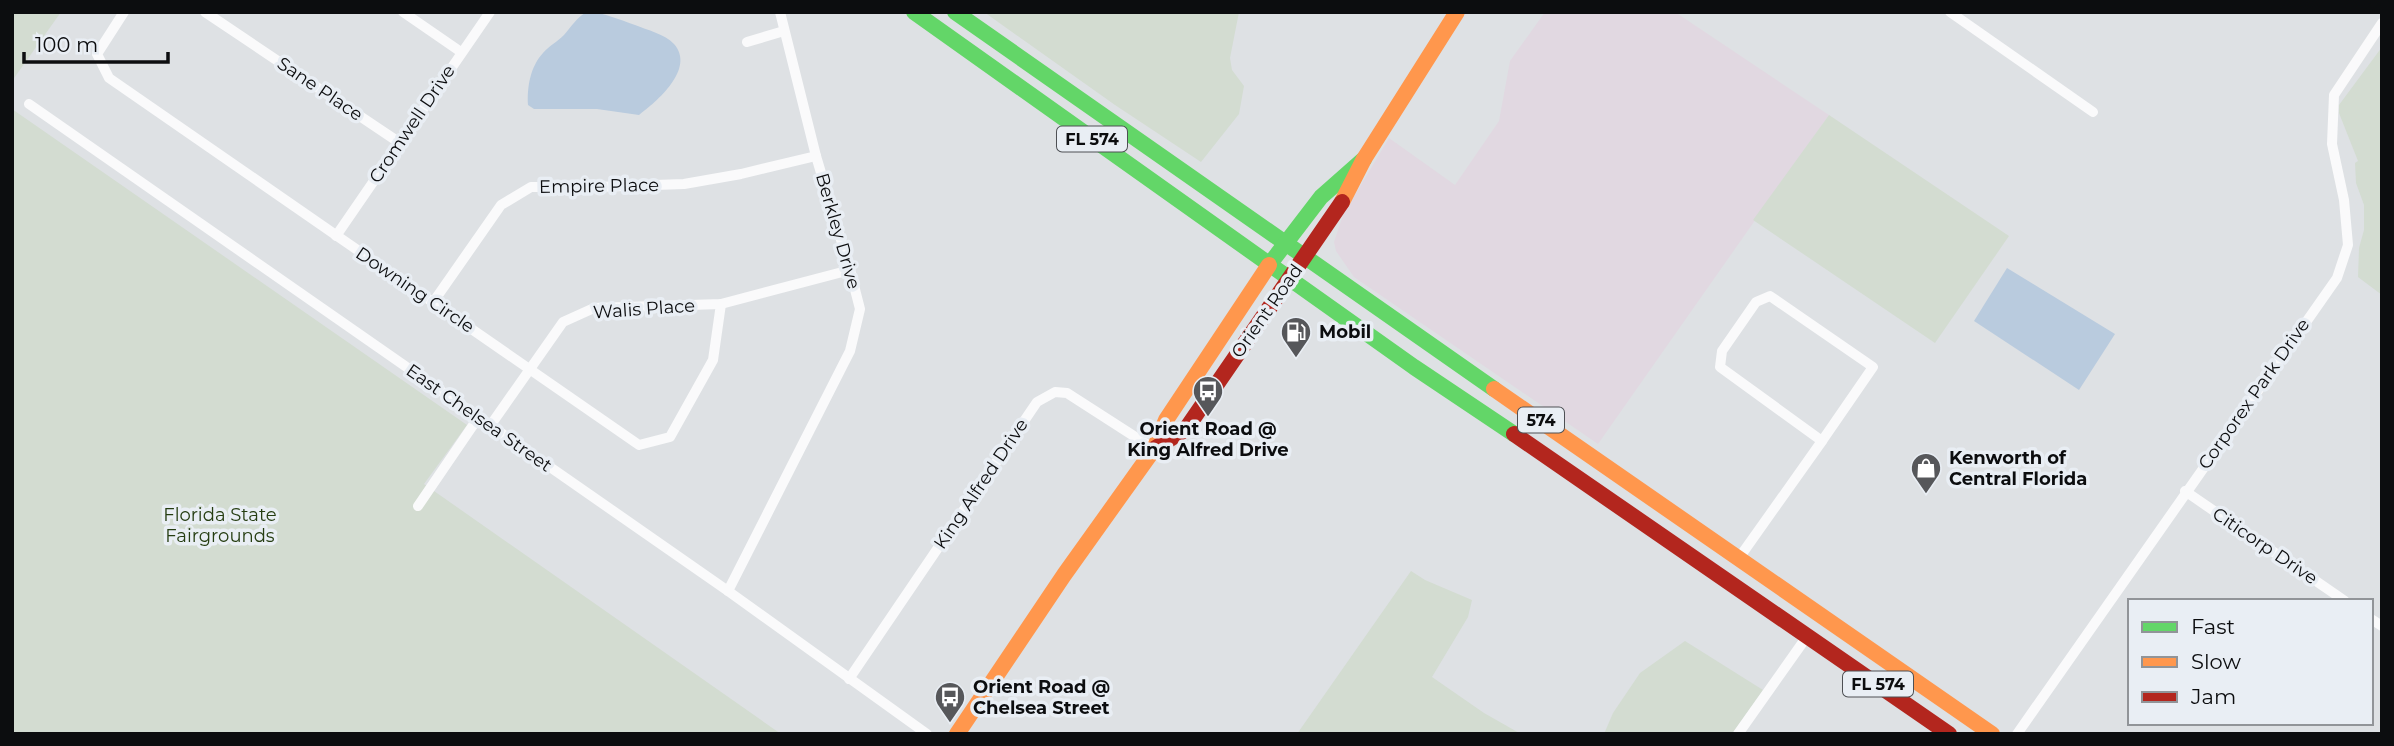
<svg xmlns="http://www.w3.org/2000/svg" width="2394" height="746" viewBox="0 0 2394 746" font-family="Montserrat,sans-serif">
  <rect width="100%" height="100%" fill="#dee1e4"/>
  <polygon fill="#e1d8e1" points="1545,12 1675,12 1829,115 1598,444 1354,277 1336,251 1334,242 1343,215 1389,138 1455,185 1499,121 1510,61"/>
  <g fill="#d3dcd1">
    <polygon points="12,12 61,12 12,81"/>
    <polygon points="984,12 1239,12 1230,58 1232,70 1244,86 1239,114 1201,162 1115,105"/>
    <polygon points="2382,47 2382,295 2358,277 2359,248 2364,230 2364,205 2356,183 2355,163 2358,161 2339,113 2339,105"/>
    <polygon points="12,109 467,425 424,484 781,734 12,734"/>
    <polygon points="1829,115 2009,236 1935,343 1753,220"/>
    <polygon points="1411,571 1425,580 1472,600 1468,617 1432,677 1484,713 1521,734 1297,734"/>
    <polygon points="1685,641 1763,690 1732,734 1604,734 1613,713 1640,673"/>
  </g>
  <g fill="#b9cbde">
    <path d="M587,12C603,12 620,20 635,25C647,30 665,34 674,44C696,69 656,102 639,115L597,109H534L528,105C527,88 530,67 543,53C549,46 557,42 564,35C571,27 577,17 587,12Z"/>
    <polygon points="2007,268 2115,334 2079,390 1974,321"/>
  </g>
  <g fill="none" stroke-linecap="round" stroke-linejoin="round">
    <g stroke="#fafafb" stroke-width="10">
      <polyline points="124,12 97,54 109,78 639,445 670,437 713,360 721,304"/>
      <polyline points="205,12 400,143"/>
      <polyline points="403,12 461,52"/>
      <polyline points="1950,12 2093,112"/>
      <polyline points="747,42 784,31"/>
      <polyline points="29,104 728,591 927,734"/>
      <polyline points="336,236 490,12"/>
      <polygon points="1770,296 1873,367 1822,441 1720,367 1722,351 1756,302"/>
      <polyline points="434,301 501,205 531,187 596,187 684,184 741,174 816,156"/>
      <polyline points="490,426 563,322 594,308 721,304 850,270"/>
      <polyline points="2185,491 2345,601"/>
      <polyline points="418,506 478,418"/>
      <polyline points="1739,558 1822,441"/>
      <polyline points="728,591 850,351 860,309 850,270 816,156 780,12"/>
      <polyline points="2371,619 2382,626"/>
      <polyline points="849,679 1037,402 1055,392 1067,393 1154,449"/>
      <polyline points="1738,734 1808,635"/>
      <polyline points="2017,734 2337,278 2348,245 2344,200 2332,144 2334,95 2382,23"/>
    </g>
    <g stroke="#63d668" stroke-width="16">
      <polyline points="914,12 1414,367 1514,434"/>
      <polyline points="955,12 1494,389"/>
      <polyline points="1269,265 1321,197 1364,159"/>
    </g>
    <g stroke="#ff974d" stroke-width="16">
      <polyline points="1342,202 1364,159 1457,12"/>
      <polyline points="1494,389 1992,734"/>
      <polyline points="957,734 1064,575 1154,449 1166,420 1269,265"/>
    </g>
    <g stroke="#b3261e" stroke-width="16">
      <polyline points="1514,434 1949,734"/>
      <polyline points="1154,449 1186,429 1342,202"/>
    </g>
  </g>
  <defs>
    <g id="fuel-pin" transform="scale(1.575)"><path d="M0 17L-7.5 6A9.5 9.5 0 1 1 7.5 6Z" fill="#56575a" stroke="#e9eef4"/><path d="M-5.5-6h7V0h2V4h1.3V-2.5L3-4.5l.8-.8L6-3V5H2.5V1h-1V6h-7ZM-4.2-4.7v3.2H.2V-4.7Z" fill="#fff"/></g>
    <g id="bus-pin" transform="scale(1.575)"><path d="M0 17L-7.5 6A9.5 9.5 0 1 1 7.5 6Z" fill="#56575a" stroke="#e9eef4"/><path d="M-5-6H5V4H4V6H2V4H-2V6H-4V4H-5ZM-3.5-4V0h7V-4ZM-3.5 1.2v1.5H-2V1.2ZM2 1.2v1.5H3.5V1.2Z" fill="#fff"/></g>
    <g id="shop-pin" transform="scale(1.575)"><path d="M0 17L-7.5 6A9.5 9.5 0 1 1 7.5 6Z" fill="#56575a" stroke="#e9eef4"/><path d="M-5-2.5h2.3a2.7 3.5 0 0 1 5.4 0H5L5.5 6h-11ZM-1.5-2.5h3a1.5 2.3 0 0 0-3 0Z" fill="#fff"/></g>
  </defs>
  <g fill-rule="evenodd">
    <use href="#fuel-pin" x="1296" y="332"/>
    <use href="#bus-pin" x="1208" y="391"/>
    <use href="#shop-pin" x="1926" y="468"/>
    <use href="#bus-pin" x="950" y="697"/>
  </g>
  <g text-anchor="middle" stroke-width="7" stroke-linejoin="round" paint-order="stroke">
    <g fill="#e9eef4" stroke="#4e5054" stroke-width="2">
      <rect x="1057" y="126.5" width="70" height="25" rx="5"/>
      <rect x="1518" y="407.5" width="46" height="25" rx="5"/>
      <rect x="1843" y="671.5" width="70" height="25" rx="5"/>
    </g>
    <g font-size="16" font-weight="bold" fill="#0c0d0f">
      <text x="1092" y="145">FL 574</text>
      <text x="1541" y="426">574</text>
      <text x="1878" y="690">FL 574</text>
    </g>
    <g font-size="18" fill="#0c0d0f" stroke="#e9eef4">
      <text transform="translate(320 89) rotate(34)" y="6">Sane Place</text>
      <text transform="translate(412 124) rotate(-56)" y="6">Cromwell Drive</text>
      <text transform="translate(599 186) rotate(-1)" y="6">Empire Place</text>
      <text transform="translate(838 231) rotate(74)" y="6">Berkley Drive</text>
      <text transform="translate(415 290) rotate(34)" y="6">Downing Circle</text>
      <text transform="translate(644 309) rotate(-4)" y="6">Walis Place</text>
      <text transform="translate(1267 311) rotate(-55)" y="6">Orient Road</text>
      <text transform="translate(2254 394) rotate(-55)" y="6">Corporex Park Drive</text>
      <text transform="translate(479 418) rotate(35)" y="6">East Chelsea Street</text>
      <text transform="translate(981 484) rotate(-56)" y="6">King Alfred Drive</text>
      <text transform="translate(2265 546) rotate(34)" y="6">Citicorp Drive</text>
    </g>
    <g font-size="18" font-weight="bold" fill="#0c0d0f" stroke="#e9eef4" text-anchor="start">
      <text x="1319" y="338">Mobil</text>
      <text x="1208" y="435" text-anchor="middle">Orient Road @<tspan x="1208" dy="21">King Alfred Drive</tspan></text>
      <text x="1949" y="464">Kenworth of<tspan x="1949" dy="21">Central Florida</tspan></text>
      <text x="973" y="693">Orient Road @<tspan x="973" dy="21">Chelsea Street</tspan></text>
    </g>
    <g font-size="18" fill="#253d11" stroke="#e9eef4">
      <text x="220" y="521">Florida State<tspan x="220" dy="21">Fairgrounds</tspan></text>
    </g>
  </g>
  <rect width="2394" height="746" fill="none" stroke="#0c0d0f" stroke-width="28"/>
  <rect x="2128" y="599" width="245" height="126" fill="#e9eef4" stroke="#919498" stroke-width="2"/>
  <rect x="2142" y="622" width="35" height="10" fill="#63d668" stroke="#919498" stroke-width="2"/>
  <text x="2191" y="634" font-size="21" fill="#0c0d0f">Fast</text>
  <rect x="2142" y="657" width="35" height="10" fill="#ff974d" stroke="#919498" stroke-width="2"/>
  <text x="2191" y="669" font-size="21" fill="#0c0d0f">Slow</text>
  <rect x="2142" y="692" width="35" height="10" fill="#b3261e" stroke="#919498" stroke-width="2"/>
  <text x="2191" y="704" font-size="21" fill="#0c0d0f">Jam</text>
  <path d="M24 52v10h144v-10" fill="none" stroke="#0c0d0f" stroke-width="3.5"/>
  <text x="35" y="52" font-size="21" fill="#0c0d0f" stroke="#e9eef4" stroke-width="5" paint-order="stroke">100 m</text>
</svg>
